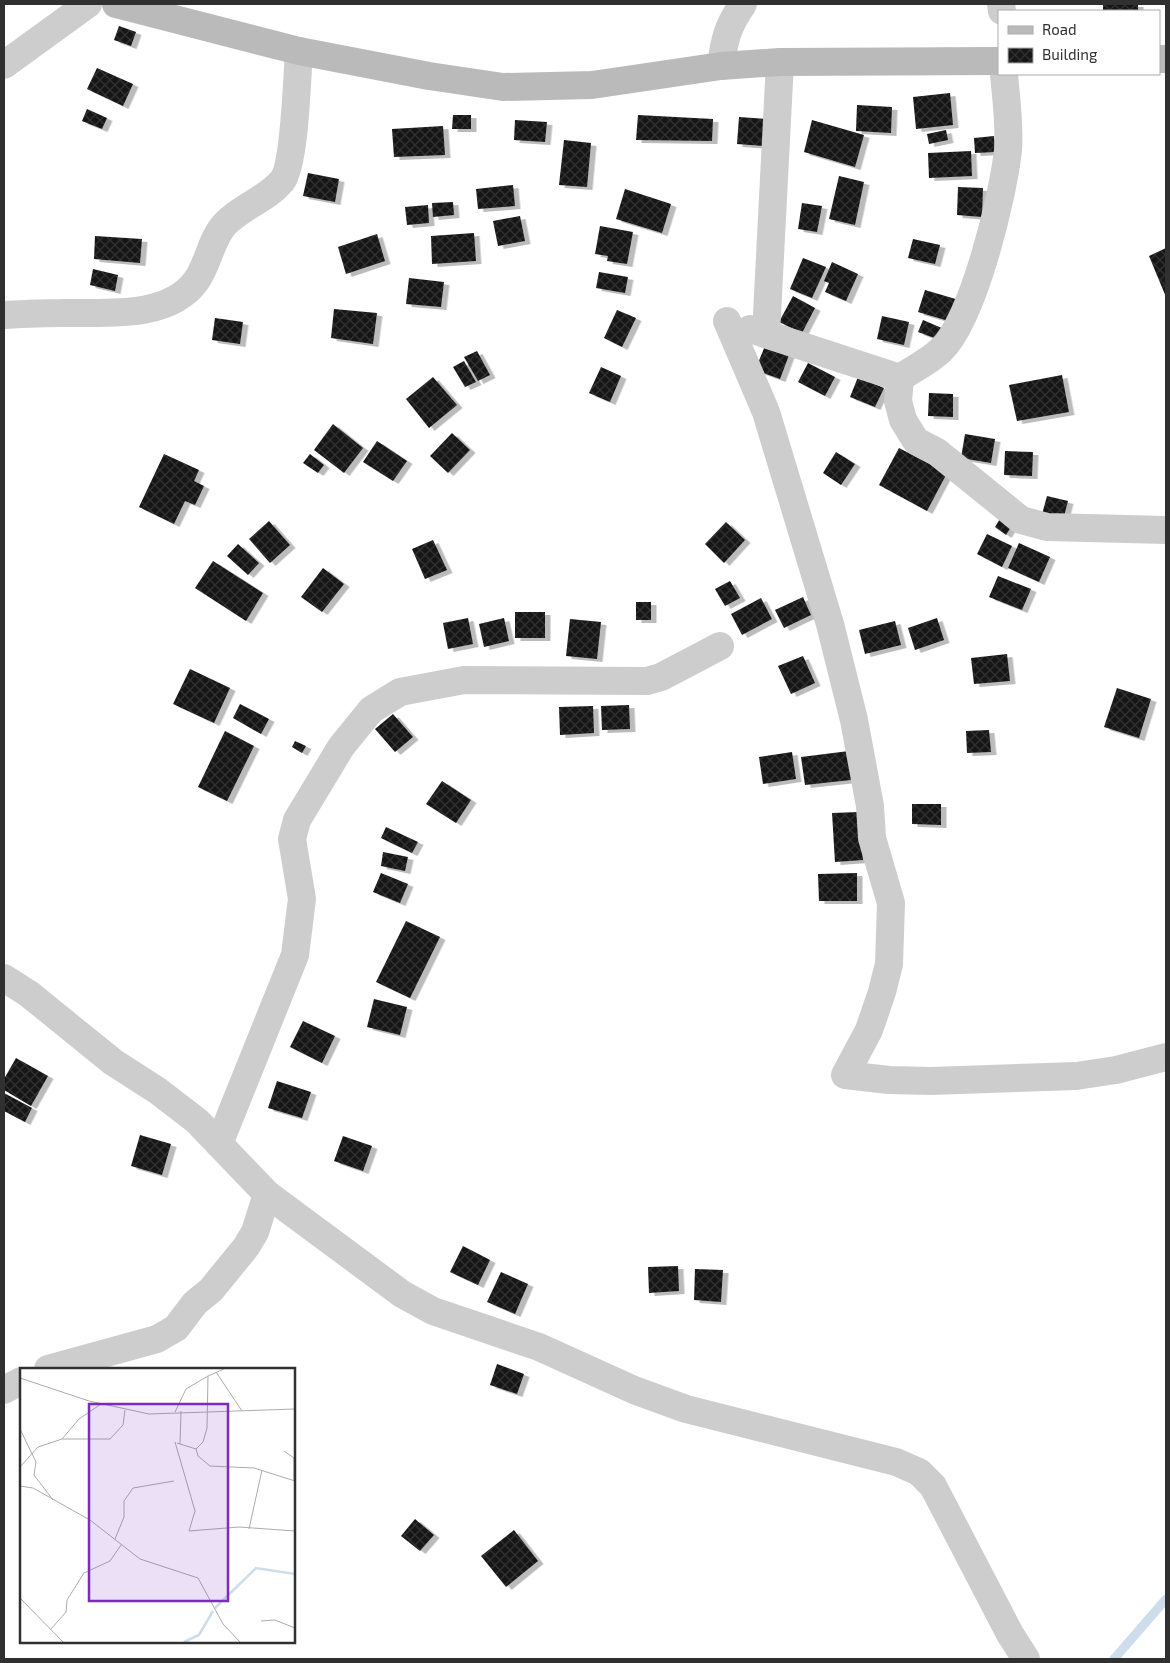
<svg xmlns="http://www.w3.org/2000/svg" width="1170" height="1663" viewBox="0 0 1170 1663" font-family="'Exo 2',sans-serif">
  <defs>
    <pattern id="building-cross-hatch" width="8" height="8" patternUnits="userSpaceOnUse" patternTransform="scale(1.25)"><rect width="8" height="8" fill="#171717"/><path d="M0 0l8 8M0 8l8-8" fill="none" stroke="#303030"/></pattern>
    <filter id="shadow"><feDropShadow dx="5.5" dy="3" stdDeviation="0" flood-color="#0004"/></filter>
  </defs>
  <rect width="100%" height="100%" fill="#fff"/>
  <g fill="none" stroke-linecap="round" stroke-linejoin="round">
    <polyline stroke="#cdddeb" stroke-width="9" points="1114,1659 1166,1599"/>
  </g>
  <g fill="url(#building-cross-hatch)" filter="url(#shadow)">
    <rect x="1103" y="4" width="35" height="7"/>
    <polygon points="119,26 136,32 131,46 114,40"/>
    <polygon points="97,68 133,84 123,106 87,89"/>
    <polygon points="950,93 953,125 916,129 913,97"/>
    <polygon points="857,105 892,107 891,133 856,131"/>
    <polygon points="87,109 107,118 102,129 82,121"/>
    <polygon points="453,115 471,115 471,129 452,129"/>
    <polygon points="638,115 713,119 712,141 636,140"/>
    <polygon points="739,117 767,119 765,146 737,144"/>
    <polygon points="515,120 547,122 545,142 514,140"/>
    <polygon points="812,120 864,135 855,167 804,152"/>
    <polygon points="443,126 445,155 394,157 392,129"/>
    <polygon points="946,130 948,140 929,144 927,134"/>
    <polygon points="994,136 995,152 975,153 974,138"/>
    <polygon points="564,140 591,143 587,187 559,185"/>
    <polygon points="971,151 972,176 929,178 928,153"/>
    <polygon points="308,173 339,179 335,202 303,196"/>
    <polygon points="839,176 864,182 855,225 829,219"/>
    <polygon points="513,185 515,206 478,209 476,189"/>
    <polygon points="958,187 983,188 982,217 957,215"/>
    <polygon points="625,189 671,204 662,233 616,219"/>
    <polygon points="453,202 454,215 433,217 432,203"/>
    <polygon points="802,203 822,206 817,232 798,229"/>
    <polygon points="428,205 429,223 407,225 405,207"/>
    <polygon points="520,216 525,241 498,246 493,221"/>
    <polygon points="600,226 633,232 627,264 607,261 608,256 595,254"/>
    <polygon points="474,233 476,261 432,264 431,236"/>
    <polygon points="377,234 385,261 346,274 338,247"/>
    <polygon points="95,236 142,239 140,263 94,259"/>
    <polygon points="913,239 940,245 935,264 908,258"/>
    <polygon points="1166,248 1166,297 1149,256"/>
    <polygon points="803,258 826,267 812,298 790,289"/>
    <polygon points="832,262 858,274 846,301 825,292 829,283 824,281"/>
    <polygon points="93,269 118,275 115,291 90,285"/>
    <polygon points="599,272 628,277 625,293 596,288"/>
    <polygon points="409,278 444,282 441,307 406,304"/>
    <polygon points="925,290 959,300 952,322 918,312"/>
    <polygon points="793,296 815,308 802,333 779,322"/>
    <polygon points="334,309 377,313 373,344 331,338"/>
    <polygon points="617,310 636,318 622,347 604,338"/>
    <polygon points="882,316 909,322 904,345 877,339"/>
    <polygon points="215,318 243,322 240,344 212,340"/>
    <polygon points="923,320 944,329 940,340 918,332"/>
    <polygon points="765,346 789,355 780,379 755,370"/>
    <polygon points="477,351 490,375 478,381 464,357"/>
    <polygon points="464,361 476,382 465,387 453,367"/>
    <polygon points="808,363 835,377 825,396 798,382"/>
    <polygon points="601,367 621,376 610,402 589,393"/>
    <polygon points="1062,375 1069,412 1017,421 1009,385"/>
    <polygon points="433,377 457,405 429,428 406,399"/>
    <polygon points="858,377 884,388 875,407 850,397"/>
    <polygon points="929,393 953,394 953,417 928,416"/>
    <polygon points="333,424 363,448 344,473 314,450"/>
    <polygon points="452,433 470,450 448,473 430,456"/>
    <polygon points="965,434 995,439 991,463 961,458"/>
    <polygon points="377,441 407,461 393,481 363,462"/>
    <polygon points="899,448 947,473 927,511 879,485"/>
    <polygon points="1005,451 1033,452 1032,476 1004,475"/>
    <polygon points="836,452 855,464 841,485 823,473"/>
    <polygon points="164,454 199,470 194,481 204,486 195,505 185,501 174,524 139,507"/>
    <polygon points="310,454 324,465 318,473 303,463"/>
    <polygon points="1047,496 1068,501 1062,524 1041,518"/>
    <polygon points="1001,517 1013,524 1006,535 995,527"/>
    <polygon points="269,521 290,545 270,563 249,539"/>
    <polygon points="726,522 745,540 724,563 705,544"/>
    <polygon points="987,534 1012,546 1002,567 977,554"/>
    <polygon points="433,540 447,570 425,579 412,549"/>
    <polygon points="1019,543 1050,557 1039,582 1008,568"/>
    <polygon points="238,544 259,563 248,575 227,556"/>
    <polygon points="213,561 263,593 246,621 195,588"/>
    <polygon points="323,568 344,584 322,612 301,597"/>
    <polygon points="998,576 1031,589 1022,610 989,597"/>
    <polygon points="730,581 740,598 725,606 715,589"/>
    <polygon points="803,597 811,615 784,628 775,610"/>
    <polygon points="761,598 772,619 742,635 731,614"/>
    <rect x="636" y="602" width="15" height="18"/>
    <rect x="515" y="612" width="30" height="26"/>
    <polygon points="468,618 473,644 448,649 443,623"/>
    <polygon points="504,618 509,641 484,647 479,624"/>
    <polygon points="937,618 944,640 915,650 908,628"/>
    <polygon points="570,619 601,622 597,659 566,656"/>
    <polygon points="895,621 901,645 865,654 859,630"/>
    <polygon points="1007,654 1010,681 974,684 971,658"/>
    <polygon points="803,656 815,683 791,694 778,666"/>
    <polygon points="190,669 230,688 214,723 173,704"/>
    <polygon points="1117,688 1151,699 1139,738 1104,727"/>
    <polygon points="240,704 269,719 261,734 233,718"/>
    <polygon points="629,705 630,729 602,730 601,706"/>
    <polygon points="593,706 594,733 560,735 559,707"/>
    <polygon points="393,714 413,737 395,752 375,729"/>
    <polygon points="989,730 991,752 967,753 966,731"/>
    <polygon points="225,731 254,746 227,801 198,787"/>
    <polygon points="295,741 306,746 302,753 292,747"/>
    <polygon points="857,750 860,779 805,785 801,757"/>
    <polygon points="792,752 796,779 763,784 759,757"/>
    <polygon points="442,781 471,800 456,823 426,804"/>
    <polygon points="912,804 941,804 941,825 912,824"/>
    <polygon points="859,812 863,860 835,862 832,813"/>
    <polygon points="386,827 418,842 412,853 381,838"/>
    <polygon points="383,852 408,857 405,871 381,866"/>
    <polygon points="381,873 408,884 400,903 373,892"/>
    <polygon points="857,873 857,901 819,901 818,874"/>
    <polygon points="406,921 440,937 410,998 376,982"/>
    <polygon points="374,999 407,1007 400,1035 367,1027"/>
    <polygon points="303,1021 335,1036 322,1063 290,1047"/>
    <polygon points="16,1058 48,1076 31,1106 4,1090 4,1079"/>
    <polygon points="277,1081 311,1092 302,1118 268,1108"/>
    <polygon points="4,1093 32,1108 25,1122 4,1111"/>
    <polygon points="140,1135 171,1144 162,1175 131,1166"/>
    <polygon points="343,1136 372,1146 363,1171 334,1161"/>
    <polygon points="463,1246 490,1260 478,1285 450,1272"/>
    <polygon points="678,1266 679,1291 649,1293 648,1267"/>
    <polygon points="695,1269 723,1270 721,1302 694,1300"/>
    <polygon points="501,1272 528,1284 515,1314 487,1302"/>
    <polygon points="497,1364 524,1374 517,1394 490,1385"/>
    <polygon points="415,1519 434,1535 420,1551 401,1536"/>
    <polygon points="514,1530 538,1561 506,1587 481,1556"/>
  </g>
  <g fill="none" stroke-linecap="round" stroke-linejoin="round">
    <g stroke="#cdcdcd" stroke-width="28">
      <polyline points="1001,4 1002,11"/>
      <polyline points="4,65 88,4"/>
      <path d="M721,66C724,40 728,25 743,4"/>
      <path d="M4,315C23,314 42,313 61,313C102,312 168,320 196,281C208,265 211,239 225,224C242,206 266,200 282,181C295,165 297,76 299,51"/>
      <polyline points="727,321 766,412 830,624 854,720 870,806 872,838 891,903 889,964 882,992 869,1030 845,1075 889,1080 931,1081 1076,1076 1116,1070 1166,1057"/>
      <polyline points="750,329 900,378"/>
      <polyline points="766,334 780,62"/>
      <polyline points="900,378 898,401 903,420 916,441 937,452 1021,520 1047,527 1166,530"/>
      <path d="M900,378C913,369 930,361 941,350C974,318 1003,196 1008,150C1010,125 1006,98 1004,74"/>
      <polyline points="4,978 29,994 113,1062 158,1091 197,1121 267,1194 402,1294 433,1311 539,1347 634,1390 686,1409 896,1462 919,1472 933,1486 1010,1634 1026,1659"/>
      <polyline points="219,1144 295,955 302,899 292,839 297,820 341,747 371,710 400,692 464,680 647,681 661,677 720,646"/>
      <polyline points="48,1369 157,1339 176,1328 195,1303 211,1290 246,1247 255,1232 267,1194"/>
      <polyline points="4,1390 21,1381"/>
    </g>
    <g stroke="#bababa" stroke-width="28">
      <polyline points="116,4 299,51 429,76 503,87 592,85 721,66 780,62 999,61"/>
      <polyline points="1159,59 1166,59"/>
    </g>
  </g>
  <g transform="translate(20 1368)">
    <rect width="275" height="275" fill="#fff"/>
    <path fill="none" stroke="#cdddeb" stroke-width="2.5" d="M195,240L236,200L275,206M164,274L179,267L193,243"/>
    <path fill="none" stroke="#acacac" stroke-width="1" d="M196,4L222,43M0,10L69,33L129,46L275,41M155,44L166,21L188,8M0,61L16,94L14,107L33,132M42,71H90L103,57L105,42M155,74L175,143L169,163L219,159L275,163M157,75L176,81M160,76L161,43M176,81L178,88L190,98L234,100L275,113M176,81L183,74L187,60L188,8L204,1M264,83L274,90V113M0,99L18,79L42,71L59,51L81,36M0,118L13,120L70,152L120,191L178,210L203,256L220,274M229,161L242,102M95,171L104,149V133L113,120L154,113M0,230L43,274M241,253L255,252L275,260M31,261L46,244L47,232L64,205L90,193L101,177"/>
    <path fill="#7b2cbf" fill-opacity="0.15" stroke="#7b2cbf" stroke-width="2.5" d="M69,36H208V233H69Z"/>
    <rect width="275" height="275" fill="none" stroke="#303030" stroke-width="2.5"/>
  </g>
  <rect width="1170" height="1663" fill="none" stroke="#303030" stroke-width="10"/>
  <rect x="998" y="10" width="162" height="65" fill="#ffffff" stroke="#acacac"/>
  <rect x="1008" y="26" width="25" height="8" fill="#bababa" stroke="#acacac"/>
  <text x="1042" y="35" font-size="15" fill="#303030">Road</text>
  <rect x="1008" y="48" width="25" height="15" fill="url(#building-cross-hatch)" stroke="#acacac"/>
  <text x="1042" y="60" font-size="15" fill="#303030">Building</text>
</svg>
